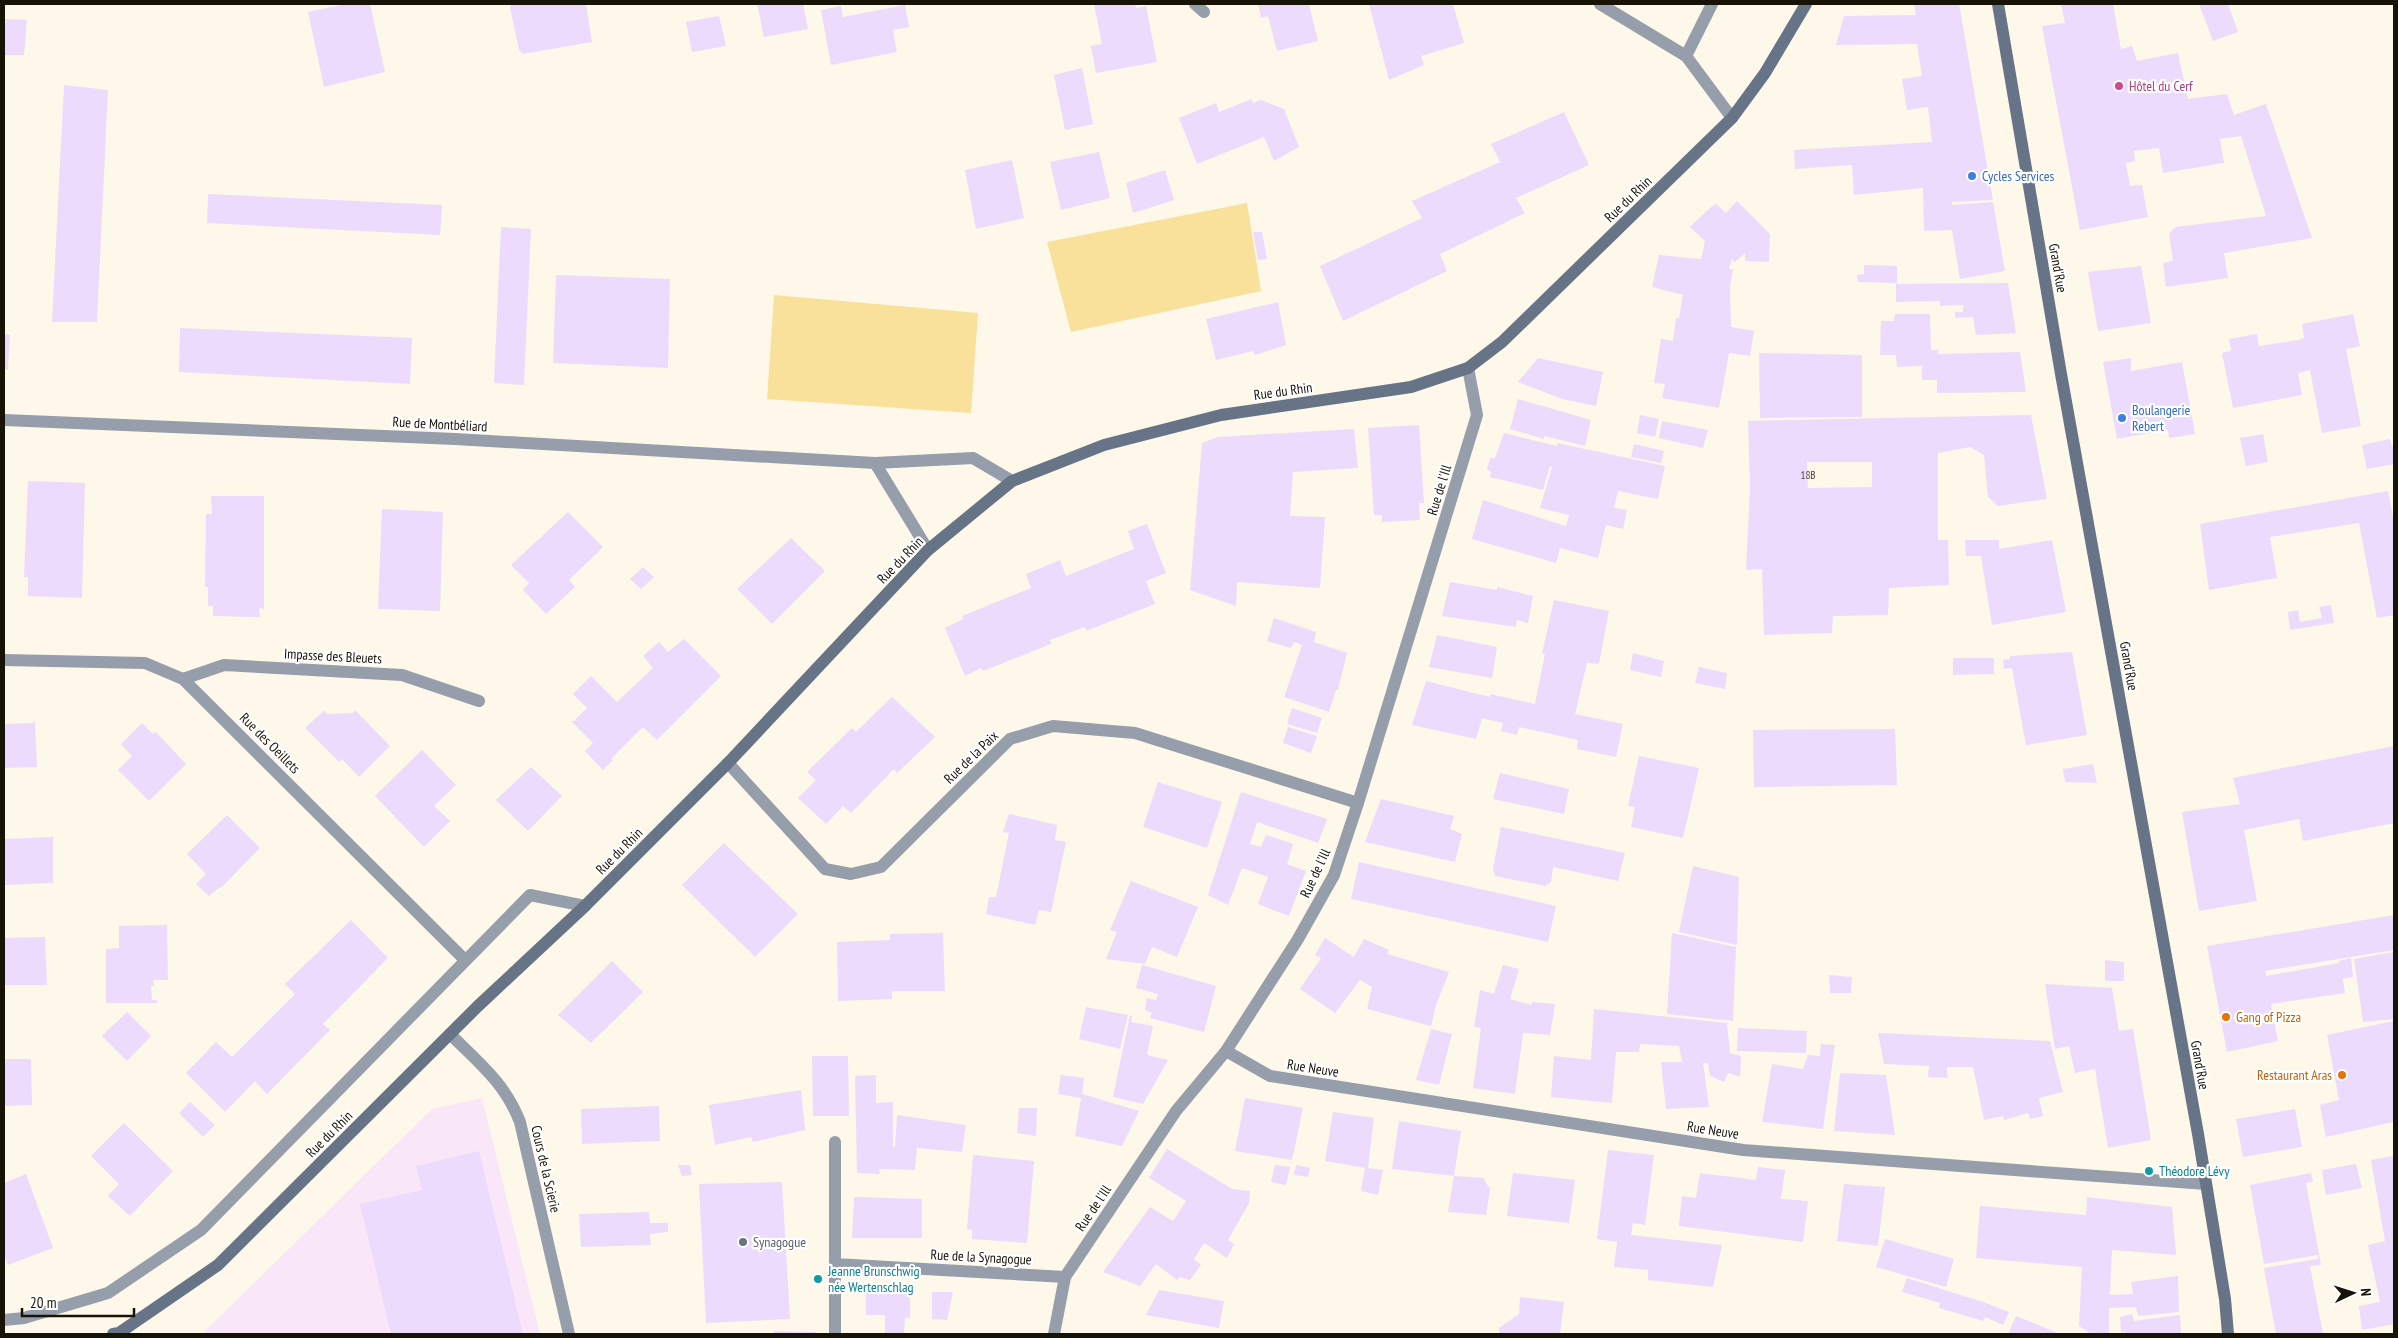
<svg xmlns="http://www.w3.org/2000/svg" width="2398" height="1338" viewBox="0 0 2398 1338" font-family="'PT Sans Narrow',sans-serif">
  <rect width="100%" height="100%" fill="#fdf8e9"/>
  <polygon fill="#f9e7f9" points="482,1098 540,1334 202,1334 432,1109"/>
  <g fill="#f9e19c">
    <polygon points="1247,203 1261,291 1071,332 1047,242"/>
    <polygon points="774,295 978,313 971,413 767,399"/>
  </g>
  <g fill="#ecdbfc" fill-rule="evenodd">
    <polygon points="346,4 370,4 385,72 324,87 308,12"/>
    <polygon points="512,4 586,4 592,42 523,54 519,50 510,7"/>
    <polygon points="757,4 803,4 808,29 764,37"/>
    <polygon points="1094,4 1135,4 1136,8 1146,6 1157,62 1096,73 1091,46 1102,44"/>
    <polygon points="1258,4 1309,4 1318,41 1277,51 1268,16 1261,18"/>
    <polygon points="1369,4 1453,4 1464,43 1421,56 1424,65 1389,80"/>
    <polygon points="1914,4 1959,4 1993,200 1952,202 1952,205 1993,202 2005,271 1960,279 1952,230 1924,231 1923,188 1854,195 1852,165 1795,169 1794,150 1932,142 1928,107 1907,110 1902,79 1922,76 1917,44 1836,45 1844,16 1916,15"/>
    <polygon points="2061,4 2113,4 2121,49 2132,46 2137,61 2178,53 2188,99 2227,94 2234,115 2266,104 2312,238 2224,253 2228,278 2166,287 2163,263 2173,261 2169,234 2175,227 2266,216 2241,136 2220,139 2224,163 2163,173 2159,148 2134,151 2135,161 2126,163 2130,186 2142,185 2148,217 2080,230 2042,26 2065,23"/>
    <polygon points="2199,4 2228,4 2238,32 2213,41"/>
    <polygon points="905,5 909,27 893,30 897,52 831,65 821,10 841,6 843,17"/>
    <polygon points="719,16 726,46 692,52 686,22"/>
    <polygon points="4,19 27,20 24,55 4,55"/>
    <polygon points="1082,68 1093,124 1065,130 1054,75"/>
    <polygon points="64,85 108,90 97,322 52,322"/>
    <polygon points="1252,99 1253,103 1261,100 1284,109 1299,147 1274,161 1264,137 1197,164 1179,118 1216,103 1219,112"/>
    <polygon points="1564,112 1589,165 1516,198 1525,213 1440,254 1447,271 1343,321 1320,266 1422,218 1412,201 1500,162 1491,144"/>
    <polygon points="1099,152 1110,198 1061,210 1050,162"/>
    <polygon points="1012,160 1024,218 976,229 965,170"/>
    <polygon points="1165,170 1174,200 1133,213 1126,183"/>
    <polygon points="208,194 442,205 440,235 207,223"/>
    <polygon points="1737,201 1770,234 1769,262 1745,261 1745,253 1735,262 1732,259 1729,269 1733,269 1730,287 1731,327 1754,331 1750,356 1729,353 1719,408 1662,398 1665,384 1654,383 1661,339 1673,341 1676,318 1679,318 1683,295 1652,287 1659,255 1701,259 1705,241 1690,227 1711,207 1716,204 1726,213"/>
    <polygon points="501,227 531,229 524,385 494,383"/>
    <polygon points="1253,232 1262,232 1267,259 1258,260"/>
    <polygon points="1864,265 1897,266 1897,283 1858,282 1857,275 1864,274"/>
    <polygon points="2141,266 2151,323 2098,331 2088,272"/>
    <polygon points="556,275 670,279 668,368 553,363"/>
    <polygon points="2008,283 2016,333 1976,335 1973,317 1955,318 1955,312 1963,312 1963,305 1940,306 1940,301 1896,302 1896,284"/>
    <polygon points="1278,302 1286,345 1255,355 1253,351 1216,360 1206,319"/>
    <polygon points="1895,314 1930,314 1931,350 1938,350 1938,354 2020,352 2026,392 1937,393 1937,380 1922,380 1922,366 1897,367 1896,355 1880,355 1881,321 1894,321"/>
    <polygon points="2353,314 2360,346 2346,349 2361,426 2322,433 2310,370 2298,373 2302,395 2233,408 2222,353 2231,351 2229,339 2257,334 2259,346 2299,340 2304,338 2302,324"/>
    <polygon points="180,328 412,338 410,384 179,372"/>
    <polygon points="4,334 10,335 8,370 4,369"/>
    <polygon points="1759,353 1862,355 1862,417 1760,418"/>
    <polygon points="1538,358 1603,372 1596,406 1562,399 1518,382"/>
    <polygon points="2131,358 2131,371 2182,362 2195,434 2169,438 2168,430 2117,439 2103,362"/>
    <polygon points="1518,399 1591,420 1585,446 1544,436 1544,439 1510,429"/>
    <polygon points="1640,415 1659,419 1655,437 1637,433"/>
    <path d="M2031,415L2047,499L1998,506L1988,497L1984,455L1970,447L1938,453V540H1948L1949,585L1889,588L1888,615L1833,616L1832,633L1764,635L1762,569L1746,570L1750,488L1748,421ZM1807,462H1872V487L1808,488Z"/>
    <polygon points="1662,421 1708,430 1703,448 1659,438"/>
    <polygon points="1419,425 1424,503 1419,503 1420,520 1382,522 1382,515 1374,515 1368,428"/>
    <polygon points="1354,429 1358,468 1293,472 1290,516 1325,517 1320,588 1237,582 1236,606 1190,590 1202,443 1218,437"/>
    <polygon points="1504,433 1557,446 1557,443 1665,466 1658,499 1618,491 1614,508 1627,510 1623,529 1606,525 1598,558 1560,548 1556,563 1472,539 1483,500 1566,526 1569,515 1540,508 1552,467 1550,466 1543,490 1490,477 1491,472 1487,469 1490,458 1495,458"/>
    <polygon points="2263,434 2268,462 2246,466 2240,438"/>
    <polygon points="2390,439 2394,451 2394,464 2367,469 2362,445"/>
    <polygon points="1634,444 1664,451 1661,463 1631,457"/>
    <polygon points="28,481 85,483 82,598 28,596 28,577 24,577"/>
    <polygon points="2388,491 2394,522 2394,615 2377,618 2359,523 2270,537 2277,578 2209,590 2200,524"/>
    <polygon points="211,496 264,496 264,609 259,608 260,617 213,616 213,606 208,606 208,587 205,587 206,514 212,514"/>
    <polygon points="382,509 443,512 440,611 378,609"/>
    <polygon points="568,512 603,547 569,580 575,587 546,614 523,590 529,583 511,565"/>
    <polygon points="1147,524 1166,573 1146,581 1155,604 1086,631 1085,627 1050,640 1051,644 983,671 981,668 965,676 945,628 963,619 962,616 1031,588 1026,574 1060,560 1066,576 1134,549 1128,531"/>
    <polygon points="791,538 825,571 772,624 737,589"/>
    <polygon points="1965,540 1999,540 1999,549 2052,540 2066,612 1992,625 1981,556 1966,556"/>
    <polygon points="643,567 654,577 641,589 630,579"/>
    <polygon points="1450,582 1497,590 1497,587 1533,596 1528,623 1517,620 1516,627 1442,616"/>
    <polygon points="1554,600 1609,611 1599,664 1587,663 1575,714 1623,724 1616,757 1577,749 1578,740 1519,727 1517,735 1501,731 1503,723 1482,718 1476,739 1412,725 1426,681 1490,697 1490,694 1535,704 1545,654 1542,653"/>
    <polygon points="2331,605 2334,623 2290,630 2288,612 2298,610 2300,622 2322,618 2319,607"/>
    <polygon points="1274,618 1316,632 1314,642 1347,653 1338,690 1336,690 1329,712 1284,697 1302,645 1294,642 1291,648 1267,641"/>
    <polygon points="1437,635 1497,647 1492,678 1429,667"/>
    <polygon points="684,639 721,676 657,740 643,727 611,759 613,760 603,770 585,751 593,743 571,721 574,721 587,708 573,694 591,676 617,702 653,668 643,656 659,642 668,652"/>
    <polygon points="2072,652 2087,735 2026,745 2012,668 2004,669 2003,660 2010,659 2010,656"/>
    <polygon points="1633,653 1664,661 1661,677 1630,670"/>
    <polygon points="1953,658 1994,658 1994,674 1953,675"/>
    <polygon points="1699,667 1727,673 1725,689 1695,683"/>
    <polygon points="892,697 935,737 897,773 894,769 851,813 843,806 826,824 798,798 816,780 807,772 852,728 856,732"/>
    <polygon points="1292,708 1322,718 1317,733 1287,724"/>
    <polygon points="325,710 326,714 353,713 355,710 390,746 359,777 342,759 339,762 305,728"/>
    <polygon points="33,721 35,721 37,767 4,768 4,724 34,723"/>
    <polygon points="142,723 153,734 156,732 186,764 149,801 118,770 132,756 121,744"/>
    <polygon points="1288,727 1317,736 1311,753 1283,743"/>
    <polygon points="1895,729 1897,785 1754,787 1753,730"/>
    <polygon points="2394,746 2394,823 2303,841 2299,819 2244,830 2257,901 2199,911 2182,812 2240,804 2233,778"/>
    <polygon points="422,750 456,785 434,806 450,821 424,847 375,796"/>
    <polygon points="1639,756 1699,768 1683,838 1631,827 1635,807 1628,806"/>
    <polygon points="2093,764 2097,783 2065,782 2063,769"/>
    <polygon points="531,767 562,796 528,831 496,800"/>
    <polygon points="1500,773 1569,789 1564,814 1493,799"/>
    <polygon points="1158,782 1222,802 1207,848 1143,827"/>
    <polygon points="1241,792 1327,819 1318,843 1257,822 1250,844 1261,847 1266,835 1293,844 1287,864 1306,871 1289,916 1258,904 1268,877 1242,868 1228,905 1208,895"/>
    <polygon points="1381,799 1454,816 1450,829 1462,834 1455,862 1365,842"/>
    <polygon points="1009,814 1057,825 1055,840 1066,842 1051,912 1039,910 1035,925 986,914 989,897 996,897 1009,833 1003,832"/>
    <polygon points="227,815 260,848 221,888 220,887 209,896 196,884 206,874 187,854"/>
    <polygon points="1501,827 1625,853 1618,881 1553,867 1551,882 1545,886 1495,876 1493,868"/>
    <polygon points="53,837 53,883 4,885 4,839"/>
    <polygon points="724,843 798,914 755,957 682,885"/>
    <polygon points="1359,862 1556,906 1548,942 1351,899"/>
    <polygon points="1693,866 1739,877 1737,945 1679,932"/>
    <polygon points="1131,881 1198,907 1177,957 1152,947 1145,964 1106,959 1117,932 1110,930"/>
    <polygon points="2394,915 2394,950 2265,971 2266,976 2339,963 2339,961 2351,958 2353,977 2343,979 2345,993 2271,1004 2278,1041 2227,1052 2207,946"/>
    <polygon points="351,920 388,958 323,1024 330,1030 267,1094 255,1081 225,1112 186,1073 216,1042 232,1057 295,994 285,984"/>
    <polygon points="167,925 168,980 153,980 154,986 151,986 152,1000 157,1000 157,1003 106,1003 106,949 119,948 119,926"/>
    <polygon points="943,933 945,991 892,991 892,999 838,1001 837,942 890,940 890,934"/>
    <polygon points="1672,933 1736,947 1733,1021 1667,1014"/>
    <polygon points="45,937 47,985 4,985 4,938"/>
    <polygon points="1325,938 1354,957 1364,939 1389,950 1387,954 1449,972 1436,1005 1431,1026 1367,1009 1372,987 1360,980 1335,1013 1300,989 1321,958 1315,955"/>
    <polygon points="2394,952 2394,1019 2363,1022 2354,959"/>
    <polygon points="2105,960 2124,962 2124,981 2105,981"/>
    <polygon points="612,961 643,992 591,1043 558,1015"/>
    <polygon points="1142,965 1216,986 1204,1032 1150,1018 1152,1013 1145,1010 1147,998 1156,1000 1158,994 1136,988"/>
    <polygon points="1503,965 1519,969 1510,999 1531,1005 1532,1002 1555,1004 1550,1035 1523,1033 1515,1094 1473,1088 1481,1028 1474,1027 1480,990 1494,994"/>
    <polygon points="1829,975 1852,977 1851,993 1830,993"/>
    <polygon points="2045,984 2112,988 2119,1031 2133,1029 2151,1140 2108,1148 2095,1069 2075,1073 2069,1046 2055,1049"/>
    <polygon points="1086,1007 1128,1015 1120,1049 1079,1039"/>
    <polygon points="1594,1009 1727,1023 1730,1053 1741,1056 1740,1077 1728,1073 1724,1082 1710,1076 1708,1063 1703,1063 1709,1107 1666,1109 1661,1062 1682,1062 1679,1046 1640,1044 1639,1052 1616,1052 1612,1103 1551,1097 1554,1056 1591,1060"/>
    <polygon points="127,1012 151,1036 127,1061 102,1036"/>
    <polygon points="1130,1015 1132,1016 1131,1022 1153,1026 1147,1055 1168,1060 1143,1104 1113,1097"/>
    <polygon points="2394,1021 2394,1122 2326,1137 2320,1105 2339,1100 2327,1035"/>
    <polygon points="1738,1028 1807,1031 1806,1053 1737,1051"/>
    <polygon points="1431,1029 1452,1034 1439,1085 1416,1080"/>
    <polygon points="1878,1033 2050,1041 2063,1092 2039,1098 2043,1116 2030,1119 2028,1113 2004,1120 2003,1116 1984,1120 1973,1067 1947,1067 1948,1078 1928,1077 1929,1066 1884,1064"/>
    <polygon points="1821,1044 1835,1045 1823,1129 1762,1122 1772,1064 1803,1069 1808,1055 1820,1056"/>
    <polygon points="812,1056 848,1056 849,1116 813,1116"/>
    <polygon points="4,1059 31,1059 32,1105 4,1106"/>
    <polygon points="1840,1073 1886,1075 1895,1135 1834,1131"/>
    <polygon points="876,1075 876,1103 893,1102 893,1147 895,1147 897,1115 966,1125 962,1152 917,1148 915,1170 879,1169 880,1174 857,1173 855,1076"/>
    <polygon points="1061,1075 1084,1078 1082,1094 1139,1111 1122,1146 1075,1136 1081,1098 1058,1094"/>
    <polygon points="801,1090 805,1130 753,1142 751,1137 715,1145 709,1105"/>
    <polygon points="1245,1098 1303,1108 1292,1160 1235,1151"/>
    <polygon points="190,1102 215,1125 203,1137 179,1113"/>
    <polygon points="659,1106 660,1141 582,1144 581,1109"/>
    <polygon points="1019,1108 1037,1108 1036,1136 1017,1133"/>
    <polygon points="2295,1109 2302,1147 2243,1157 2236,1119"/>
    <polygon points="1333,1112 1374,1118 1368,1168 1383,1170 1378,1195 1361,1191 1365,1168 1325,1161"/>
    <polygon points="1399,1121 1461,1131 1454,1176 1392,1169"/>
    <polygon points="124,1123 173,1171 130,1216 108,1196 119,1184 91,1156"/>
    <polygon points="1167,1149 1232,1189 1250,1191 1249,1203 1228,1240 1234,1244 1227,1258 1204,1243 1194,1259 1201,1265 1190,1280 1180,1277 1177,1280 1156,1264 1140,1286 1103,1272 1150,1207 1173,1221 1186,1201 1149,1178"/>
    <polygon points="1608,1150 1654,1155 1645,1225 1633,1223 1631,1235 1722,1245 1713,1287 1648,1280 1648,1270 1614,1267 1617,1242 1597,1239"/>
    <polygon points="479,1151 523,1334 391,1334 360,1204 422,1190 416,1166"/>
    <polygon points="973,1155 1034,1161 1027,1243 972,1239 972,1230 967,1229"/>
    <polygon points="2394,1156 2394,1324 2362,1330 2359,1306 2380,1302 2368,1245 2385,1241 2371,1160"/>
    <polygon points="2356,1164 2362,1188 2326,1195 2322,1170"/>
    <polygon points="678,1165 690,1165 692,1175 682,1176"/>
    <polygon points="1275,1165 1290,1167 1286,1185 1271,1182"/>
    <polygon points="1296,1165 1310,1168 1308,1177 1294,1175"/>
    <polygon points="1758,1167 1785,1170 1781,1199 1808,1201 1803,1242 1679,1226 1682,1196 1696,1198 1700,1173 1756,1180"/>
    <polygon points="1513,1173 1575,1180 1569,1223 1507,1216"/>
    <polygon points="2311,1173 2313,1182 2306,1183 2321,1265 2310,1266 2323,1334 2276,1334 2264,1268 2318,1259 2318,1255 2264,1264 2250,1185"/>
    <polygon points="26,1174 53,1248 8,1265 4,1254 4,1183"/>
    <polygon points="1454,1176 1483,1178 1490,1189 1486,1215 1448,1212"/>
    <polygon points="782,1182 790,1319 706,1323 699,1184"/>
    <polygon points="1844,1184 1885,1187 1878,1246 1837,1241"/>
    <polygon points="854,1197 922,1199 922,1238 852,1238"/>
    <polygon points="2087,1197 2172,1207 2176,1255 2112,1250 2110,1295 2133,1294 2131,1282 2178,1276 2179,1312 2138,1316 2136,1307 2109,1308 2109,1334 2091,1334 2079,1326 2082,1267 1976,1258 1980,1206 2086,1215"/>
    <polygon points="649,1212 650,1223 668,1223 668,1232 650,1234 651,1245 581,1247 579,1214"/>
    <polygon points="1885,1239 1954,1259 1946,1287 1876,1267"/>
    <polygon points="1907,1278 1983,1302 2009,1312 2003,1325 1985,1317 1983,1321 1939,1308 1940,1303 1902,1292"/>
    <polygon points="1159,1290 1224,1301 1219,1328 1146,1315"/>
    <polygon points="886,1291 910,1291 910,1318 905,1318 904,1334 885,1333 885,1315 866,1315 866,1292"/>
    <polygon points="932,1292 953,1292 947,1320 932,1319"/>
    <polygon points="1520,1297 1564,1302 1560,1334 1499,1334 1499,1328 1519,1314"/>
    <polygon points="2132,1314 2134,1321 2180,1315 2181,1334 2125,1334 2125,1332 2121,1332 2120,1317"/>
    <polygon points="2016,1316 2060,1334 2008,1334"/>
    <polygon points="774,1331 816,1332 816,1334 774,1334"/>
  </g>
  <g fill="none" stroke-linecap="round" stroke-linejoin="round">
    <g stroke="#969eac" stroke-width="12">
      <polyline points="1600,4 1686,56 1732,118"/>
      <polyline points="1686,56 1712,4"/>
      <path d="M450,1034C479,1063 505,1083 520,1122L569,1334"/>
      <polyline points="4,1320 24,1318 108,1293 201,1230 530,895 585,906"/>
    </g>
    <g stroke="#969eac" stroke-width="12">
      <polyline points="1195,4 1204,12"/>
      <polyline points="4,420 455,439 875,463 973,458 1012,481"/>
      <polyline points="875,463 928,550"/>
      <polyline points="4,660 145,663 183,679 464,959"/>
      <polyline points="183,679 224,665 402,675 479,701"/>
      <polyline points="728,763 825,869 851,874 881,867 1010,739 1053,726 1135,733 1358,803"/>
      <polyline points="1226,1051 1270,1076 1743,1150 2206,1184"/>
      <polyline points="835,1142 835,1264 1065,1277"/>
      <polyline points="835,1264 835,1334"/>
      <polyline points="1054,1334 1065,1277 1176,1111 1226,1051 1298,939 1334,875 1358,803 1477,415 1468,368"/>
    </g>
    <g stroke="#677386" stroke-width="12">
      <polyline points="1998,4 2061,374 2198,1134 2225,1299 2228,1334"/>
      <polyline points="113,1334 119,1333 218,1265 478,1006 585,906 728,763 928,550 1012,481 1104,445 1221,415 1411,387 1468,368 1502,342 1732,118 1765,73 1806,4"/>
    </g>
  </g>
  <circle fill="#d1479c" stroke="#fff" stroke-width="2" cx="2119" cy="86" r="5"/>
  <g fill="#3f7fe0" stroke="#fff" stroke-width="2">
    <circle cx="1972" cy="176" r="5"/>
    <circle cx="2122" cy="418" r="5"/>
  </g>
  <g fill="#e8710a" stroke="#fff" stroke-width="2">
    <circle cx="2226" cy="1017" r="5"/>
    <circle cx="2342" cy="1075" r="5"/>
  </g>
  <g fill="#0f9aa8" stroke="#fff" stroke-width="2">
    <circle cx="2149" cy="1171" r="5"/>
    <circle cx="818" cy="1279" r="5"/>
  </g>
  <circle fill="#6b7280" stroke="#fff" stroke-width="2" cx="743" cy="1242" r="5"/>
  <g text-anchor="middle" stroke-width="4.5" stroke-linejoin="round" paint-order="stroke">
    <g font-size="11" fill="#4d4544">
      <text x="1808" y="479">18B</text>
    </g>
    <g font-size="14" fill="#b23c85" stroke="#fff" text-anchor="start">
      <text x="2129" y="91">Hôtel du Cerf</text>
    </g>
    <g font-size="14" fill="#366cbe" stroke="#fff" text-anchor="start">
      <text x="1982" y="181">Cycles Services</text>
      <text x="2132" y="415">Boulangerie<tspan x="2132" dy="16">Rebert</tspan></text>
    </g>
    <g font-size="14" fill="#181307" stroke="#fff">
      <text transform="translate(1628 199) rotate(-44)" y="5">Rue du Rhin</text>
      <text transform="translate(2058 268) rotate(80)" y="5">Grand'Rue</text>
      <text transform="translate(1283 391) rotate(-8)" y="5">Rue du Rhin</text>
      <text transform="translate(440 424) rotate(3)" y="5">Rue de Montbéliard</text>
      <text transform="translate(1439 490) rotate(-73)" y="5">Rue de l'Ill</text>
      <text transform="translate(900 560) rotate(-46)" y="5">Rue du Rhin</text>
      <text transform="translate(333 656) rotate(3)" y="5">Impasse des Bleuets</text>
      <text transform="translate(2129 666) rotate(80)" y="5">Grand'Rue</text>
      <text transform="translate(270 743) rotate(45)" y="5">Rue des Oeillets</text>
      <text transform="translate(971 757) rotate(-44)" y="5">Rue de la Paix</text>
      <text transform="translate(619 851) rotate(-45)" y="5">Rue du Rhin</text>
      <text transform="translate(1315 873) rotate(-65)" y="5">Rue de l'Ill</text>
      <text transform="translate(2200 1065) rotate(80)" y="5">Grand'Rue</text>
      <text transform="translate(1313 1068) rotate(9)" y="5">Rue Neuve</text>
      <text transform="translate(1713 1130) rotate(9)" y="5">Rue Neuve</text>
      <text transform="translate(329 1134) rotate(-45)" y="5">Rue du Rhin</text>
      <text transform="translate(546 1169) rotate(77)" y="5">Cours de la Scierie</text>
      <text transform="translate(1093 1208) rotate(-56)" y="5">Rue de l'Ill</text>
      <text transform="translate(981 1257) rotate(3)" y="5">Rue de la Synagogue</text>
    </g>
    <g font-size="14" fill="#c56008" stroke="#fff" text-anchor="start">
      <text x="2236" y="1022">Gang of Pizza</text>
      <text x="2332" y="1080" text-anchor="end">Restaurant Aras</text>
    </g>
    <g font-size="14" fill="#0d838f" stroke="#fff" text-anchor="start">
      <text x="2159" y="1176">Théodore Lévy</text>
      <text x="828" y="1276">Jeanne Brunschwig<tspan x="828" dy="16">née Wertenschlag</tspan></text>
    </g>
    <g font-size="14" fill="#5b616d" stroke="#fff" text-anchor="start">
      <text x="753" y="1247">Synagogue</text>
    </g>
  </g>
  <rect width="2398" height="1338" fill="none" stroke="#181307" stroke-width="10"/>
  <g transform="translate(2353 1293) rotate(86)" stroke="#ffffff" stroke-width="4" paint-order="stroke">
  <path d="M0-4L9 19L0 12L-9 19Z" fill="#181307"/>
  <text y="-8" font-size="14" font-weight="bold" text-anchor="middle" fill="#181307">N</text>
  </g>
  <path d="M22 1308v8h112v-8" fill="none" stroke="#181307" stroke-width="2.5"/>
  <text x="30" y="1308" font-size="15" fill="#181307" stroke="#ffffff" stroke-width="4" paint-order="stroke">20 m</text>
</svg>
